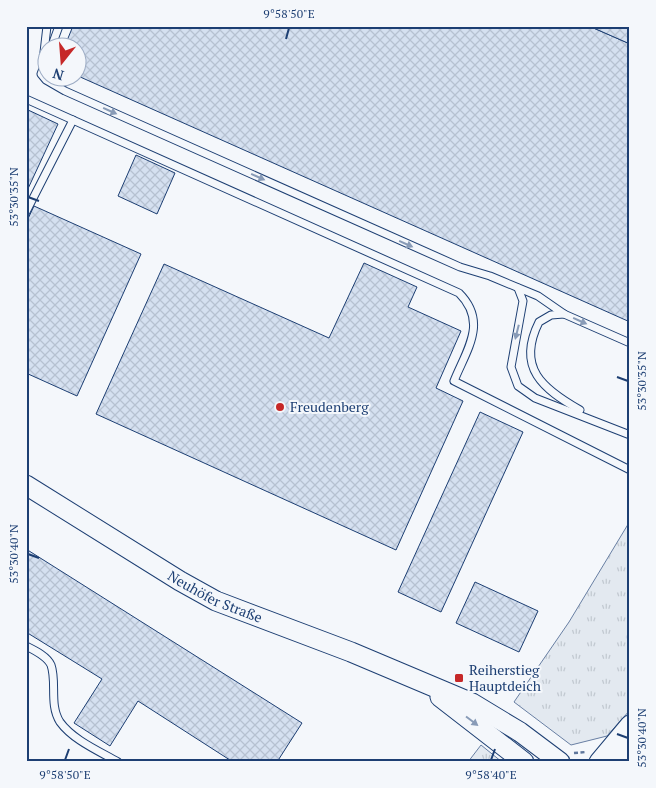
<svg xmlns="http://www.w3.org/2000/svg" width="656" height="788" viewBox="0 0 656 788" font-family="'PT Serif',serif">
  <defs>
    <pattern id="grass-tufts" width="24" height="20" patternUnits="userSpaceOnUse" patternTransform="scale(1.25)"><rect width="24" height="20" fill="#e3e9f0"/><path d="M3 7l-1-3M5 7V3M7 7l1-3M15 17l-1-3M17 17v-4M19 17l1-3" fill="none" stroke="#c2c9d1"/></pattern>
    <pattern id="building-cross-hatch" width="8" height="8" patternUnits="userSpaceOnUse" patternTransform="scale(1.25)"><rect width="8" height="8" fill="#d5e0f0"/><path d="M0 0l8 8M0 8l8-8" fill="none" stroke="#b6c1d1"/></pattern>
  </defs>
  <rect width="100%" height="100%" fill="#f4f7fb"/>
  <g fill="url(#grass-tufts)" stroke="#687fa3">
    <polygon points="630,521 630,710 607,736 571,745 514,702 569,622"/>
    <polygon points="481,745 502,762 468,762"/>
  </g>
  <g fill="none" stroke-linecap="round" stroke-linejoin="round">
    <g stroke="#cfd7e4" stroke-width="4.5">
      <polyline points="26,29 27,26"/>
      <polyline points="628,637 630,635"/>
    </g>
  </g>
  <g fill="url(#building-cross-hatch)" stroke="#1d3f73">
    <polygon points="73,26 589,26 630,44 630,322 78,76 78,48 64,48"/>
    <polygon points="589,26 630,26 630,44"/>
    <polygon points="26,109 58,124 26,193"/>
    <polygon points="136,155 175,173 157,214 118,196"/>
    <polygon points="34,206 141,254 77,396 26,373 26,223"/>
    <polygon points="364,263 417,287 408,307 461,331 436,388 463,401 396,550 96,414 164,264 329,338"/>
    <polygon points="480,412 523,432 441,612 398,592"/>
    <polygon points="26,549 302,723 277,762 233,762 138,701 110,746 74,723 102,679 26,632"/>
    <polygon points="475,582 538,611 519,652 456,623"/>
  </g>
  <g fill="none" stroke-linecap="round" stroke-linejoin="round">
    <g stroke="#1d3f73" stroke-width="9">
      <g id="lane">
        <polyline points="51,48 59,26"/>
        <polyline points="48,55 41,74 46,80 65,91 460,267 490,276 538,296 564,314 630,343"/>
        <polyline points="43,61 47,26"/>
        <path d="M26,99L459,293C488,322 467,349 454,381L630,470"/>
        <polyline points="26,212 73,120"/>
        <polyline points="518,288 523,301 511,367 518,386 535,398 630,435"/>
        <path d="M564,314L551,315L539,322C516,368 543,389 580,410"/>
        <path d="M26,646C34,650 47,656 51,665C57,682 49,705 60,722C73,740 99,751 118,762"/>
      </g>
    </g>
    <g stroke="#1d3f73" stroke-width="21">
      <g id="secondary">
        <path id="s1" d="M26,485L180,581L216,601L351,652L472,703L520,732L560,762"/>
        <polyline points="440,697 524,762"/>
        <polyline points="599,762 630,725"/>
        <polyline points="621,762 630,751"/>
      </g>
    </g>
    <polyline stroke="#5e769c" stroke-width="2.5" stroke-dasharray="4 2.5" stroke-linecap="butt" points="574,753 586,752"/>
    <use href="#lane" stroke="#f4f7fb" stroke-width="7"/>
    <use href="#secondary" stroke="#f4f7fb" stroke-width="19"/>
  </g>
  <defs><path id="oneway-solid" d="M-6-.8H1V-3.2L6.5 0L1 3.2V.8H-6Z" transform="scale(1.25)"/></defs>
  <g fill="#889bb7">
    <use href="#oneway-solid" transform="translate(110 111) rotate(24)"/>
    <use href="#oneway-solid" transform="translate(258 177) rotate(24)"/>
    <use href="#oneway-solid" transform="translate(406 244) rotate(24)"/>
    <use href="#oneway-solid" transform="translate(580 321) rotate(24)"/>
    <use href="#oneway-solid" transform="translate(517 332) rotate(104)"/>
    <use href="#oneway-solid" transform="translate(472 721) rotate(37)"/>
  </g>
  <path fill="none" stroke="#1d3f73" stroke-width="2" d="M286,39L289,28M28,197L39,201M617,377L628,381M28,554L39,558M617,734L628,738M65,760L69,749M491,760L495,749"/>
  <g fill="#c62828" stroke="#f4f7fb" stroke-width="2">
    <circle cx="280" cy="407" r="5"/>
    <rect x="454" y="673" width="10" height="10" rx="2.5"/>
  </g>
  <g text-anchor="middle" stroke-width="4" stroke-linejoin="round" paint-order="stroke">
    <g font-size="14" fill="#1d3f73" stroke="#f4f7fb" text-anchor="start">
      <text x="290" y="412">Freudenberg</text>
      <text x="469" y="675">Reiherstieg<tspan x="469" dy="16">Hauptdeich</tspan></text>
    </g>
    <g font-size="14" fill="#1d3f73" stroke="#f4f7fb">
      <text dy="5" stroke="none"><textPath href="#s1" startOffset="220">Neuhöfer Straße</textPath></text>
    </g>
  </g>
  <rect width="656" height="788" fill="none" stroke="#f4f7fb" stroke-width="55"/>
  <g transform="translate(62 62) rotate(197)"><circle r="24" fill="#f4f7fb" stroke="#9eadc5"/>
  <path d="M0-4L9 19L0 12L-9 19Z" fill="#c62828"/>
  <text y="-8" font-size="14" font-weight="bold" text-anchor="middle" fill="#1d3f73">N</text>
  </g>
  <rect x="28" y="28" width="600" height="732" fill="none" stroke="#1d3f73" stroke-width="2"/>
  <g font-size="12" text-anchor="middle" fill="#1d3f73">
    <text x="289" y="18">9°58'50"E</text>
    <text transform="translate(14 197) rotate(-90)" y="4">53°30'35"N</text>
    <text transform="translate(642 381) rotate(-90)" y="4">53°30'35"N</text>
    <text transform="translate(14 554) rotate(-90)" y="4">53°30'40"N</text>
    <text transform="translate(642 738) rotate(-90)" y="4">53°30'40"N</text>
    <text x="65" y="779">9°58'50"E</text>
    <text x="491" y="779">9°58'40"E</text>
  </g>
</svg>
